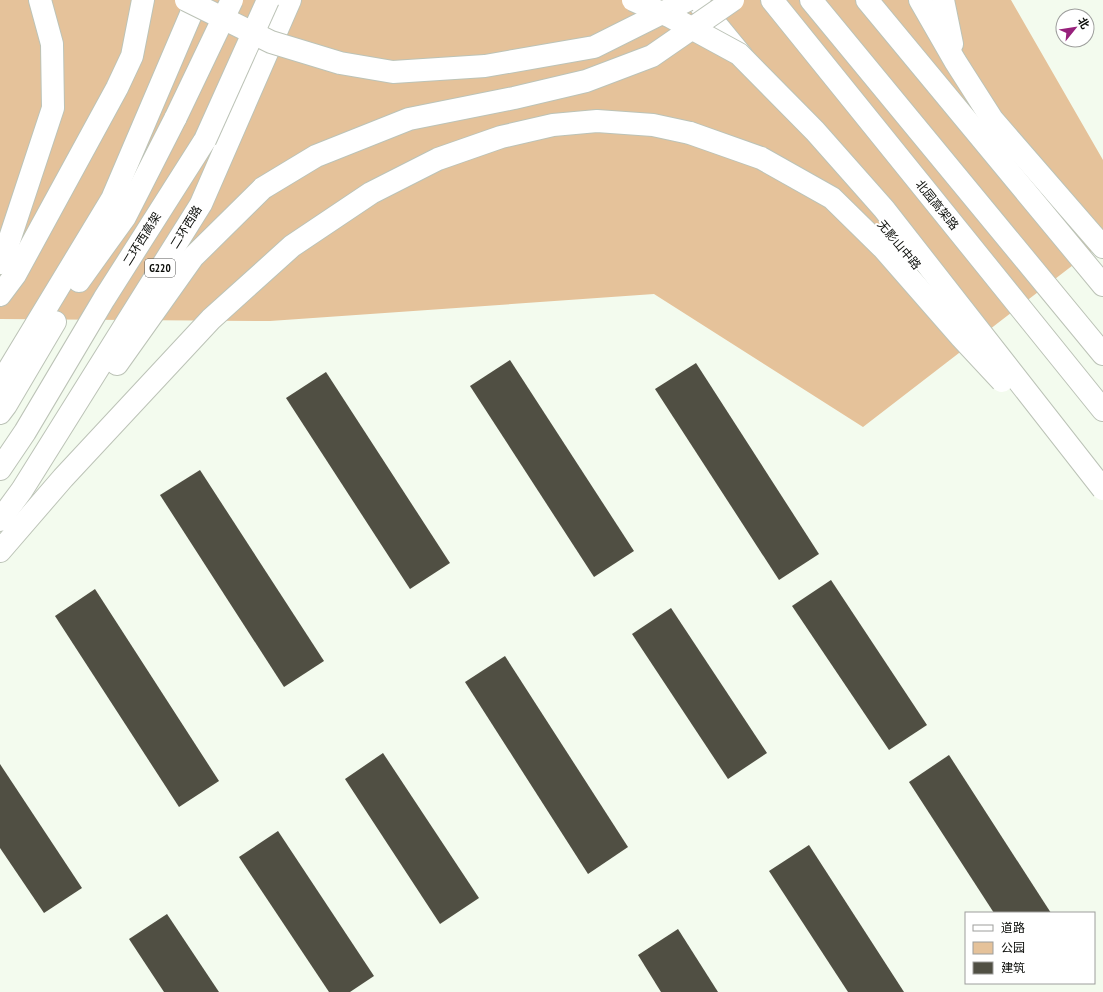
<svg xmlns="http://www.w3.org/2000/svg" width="1103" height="992" viewBox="0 0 1103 992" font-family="'PT Sans Narrow','Noto Sans SC',sans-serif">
  <rect width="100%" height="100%" fill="#f3fbee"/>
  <polygon fill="#e5c29a" points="0,0 1011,0 1103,160 1103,242 863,427 654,294 270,321 0,319"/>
  <g fill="#504f43">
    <polygon points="510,360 634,551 594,577 470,386"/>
    <polygon points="696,363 819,554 779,580 655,389"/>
    <polygon points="326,372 450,563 410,589 286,398"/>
    <polygon points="200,470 324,661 284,687 160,495"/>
    <polygon points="831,580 927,725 889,750 792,606"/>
    <polygon points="95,589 219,781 179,807 55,616"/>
    <polygon points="671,608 767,753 728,779 632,634"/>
    <polygon points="505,656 628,847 588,874 465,682"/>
    <polygon points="383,753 479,898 440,924 345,779"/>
    <polygon points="949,755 1051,913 994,913 909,782"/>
    <polygon points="0,764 82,888 44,913 0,848"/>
    <polygon points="278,831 374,976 350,992 329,992 239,857"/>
    <polygon points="809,845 904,992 848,992 769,871"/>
    <polygon points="167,914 219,992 164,992 129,939"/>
    <polygon points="678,929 718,992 661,992 638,955"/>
  </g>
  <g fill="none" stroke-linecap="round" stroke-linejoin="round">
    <g stroke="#bcc3b7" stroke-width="24">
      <g id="major">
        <polyline points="696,0 742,56"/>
        <polyline points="867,0 1103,285"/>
      </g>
    </g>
    <g stroke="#bcc3b7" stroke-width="24">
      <g id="highway">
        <polyline points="772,0 1103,410"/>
        <polyline points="811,0 1103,354"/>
        <polyline points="920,0 955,61 992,119 1103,247"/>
        <polyline points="943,0 952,44"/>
        <polyline points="0,263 8,244 53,108 52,44 40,0"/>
        <polyline points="79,281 125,217 176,117"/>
        <polyline points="0,295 15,275 117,88 132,56 143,0"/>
        <polyline points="117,364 193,257 263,188"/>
        <polyline points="0,384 112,199 197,0"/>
        <polyline points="0,413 6,405 55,322"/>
        <polyline points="0,469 25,432 104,299 205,140"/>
        <polyline points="0,520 22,490 201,204 290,0"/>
        <polyline points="0,551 63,478 211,319 292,246 371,193 438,159 501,137 553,125 597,121 653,125 690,133"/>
      </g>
    </g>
    <use href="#major" stroke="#fff" stroke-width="22"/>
    <use href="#highway" stroke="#fff" stroke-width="22"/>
    <g stroke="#bcc3b7" stroke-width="24" stroke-linecap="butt">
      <g id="highway-bridge">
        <polyline points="186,0 271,42 340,63 393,72 485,66 594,47 688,0"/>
        <polyline points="633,0 671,17 739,54 815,131 884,209 1103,489"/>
        <polyline points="176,117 232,0"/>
        <polyline points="690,133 761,158 832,198 884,249 961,337 1002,381"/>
        <polyline points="205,140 268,0"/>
        <polyline points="263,188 316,156 409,119 514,98 586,81 652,56 733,0"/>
      </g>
    </g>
    <use href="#highway-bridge" stroke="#fff" stroke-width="22"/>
  </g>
  <g text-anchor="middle" stroke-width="4" stroke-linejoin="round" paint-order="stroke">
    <rect fill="#fff" stroke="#545552" stroke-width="1" x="145" y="259" width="30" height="18" rx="3"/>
    <g font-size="11" font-weight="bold" fill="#0a0c08">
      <text x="160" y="272">G220</text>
    </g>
    <g font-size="12" fill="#0a0c08" stroke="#fff">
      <text transform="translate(937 205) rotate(51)" y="4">北园高架路</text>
      <text transform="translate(186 227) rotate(-58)" y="4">二环西路</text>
      <text transform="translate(142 239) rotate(-58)" y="4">二环西高架</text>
      <text transform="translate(899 245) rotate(50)" y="4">无影山中路</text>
    </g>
  </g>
  <rect x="965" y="912" width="130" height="72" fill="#ffffff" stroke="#9d9e9c"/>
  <rect x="973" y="925" width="20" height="6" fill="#ffffff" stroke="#9d9e9c"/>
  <text x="1001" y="932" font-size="12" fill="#0a0c08">道路</text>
  <rect x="973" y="942" width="20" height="12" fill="#e5c29a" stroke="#9d9e9c"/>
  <text x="1001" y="952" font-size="12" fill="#0a0c08">公园</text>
  <rect x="973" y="962" width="20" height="12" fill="#504f43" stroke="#9d9e9c"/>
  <text x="1001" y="972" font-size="12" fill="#0a0c08">建筑</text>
  <g transform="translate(1075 28) rotate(60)"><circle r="19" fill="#ffffff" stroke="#9d9e9c"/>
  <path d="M0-3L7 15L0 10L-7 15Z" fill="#97207b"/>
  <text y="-6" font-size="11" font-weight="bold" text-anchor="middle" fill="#0a0c08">北</text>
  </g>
</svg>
